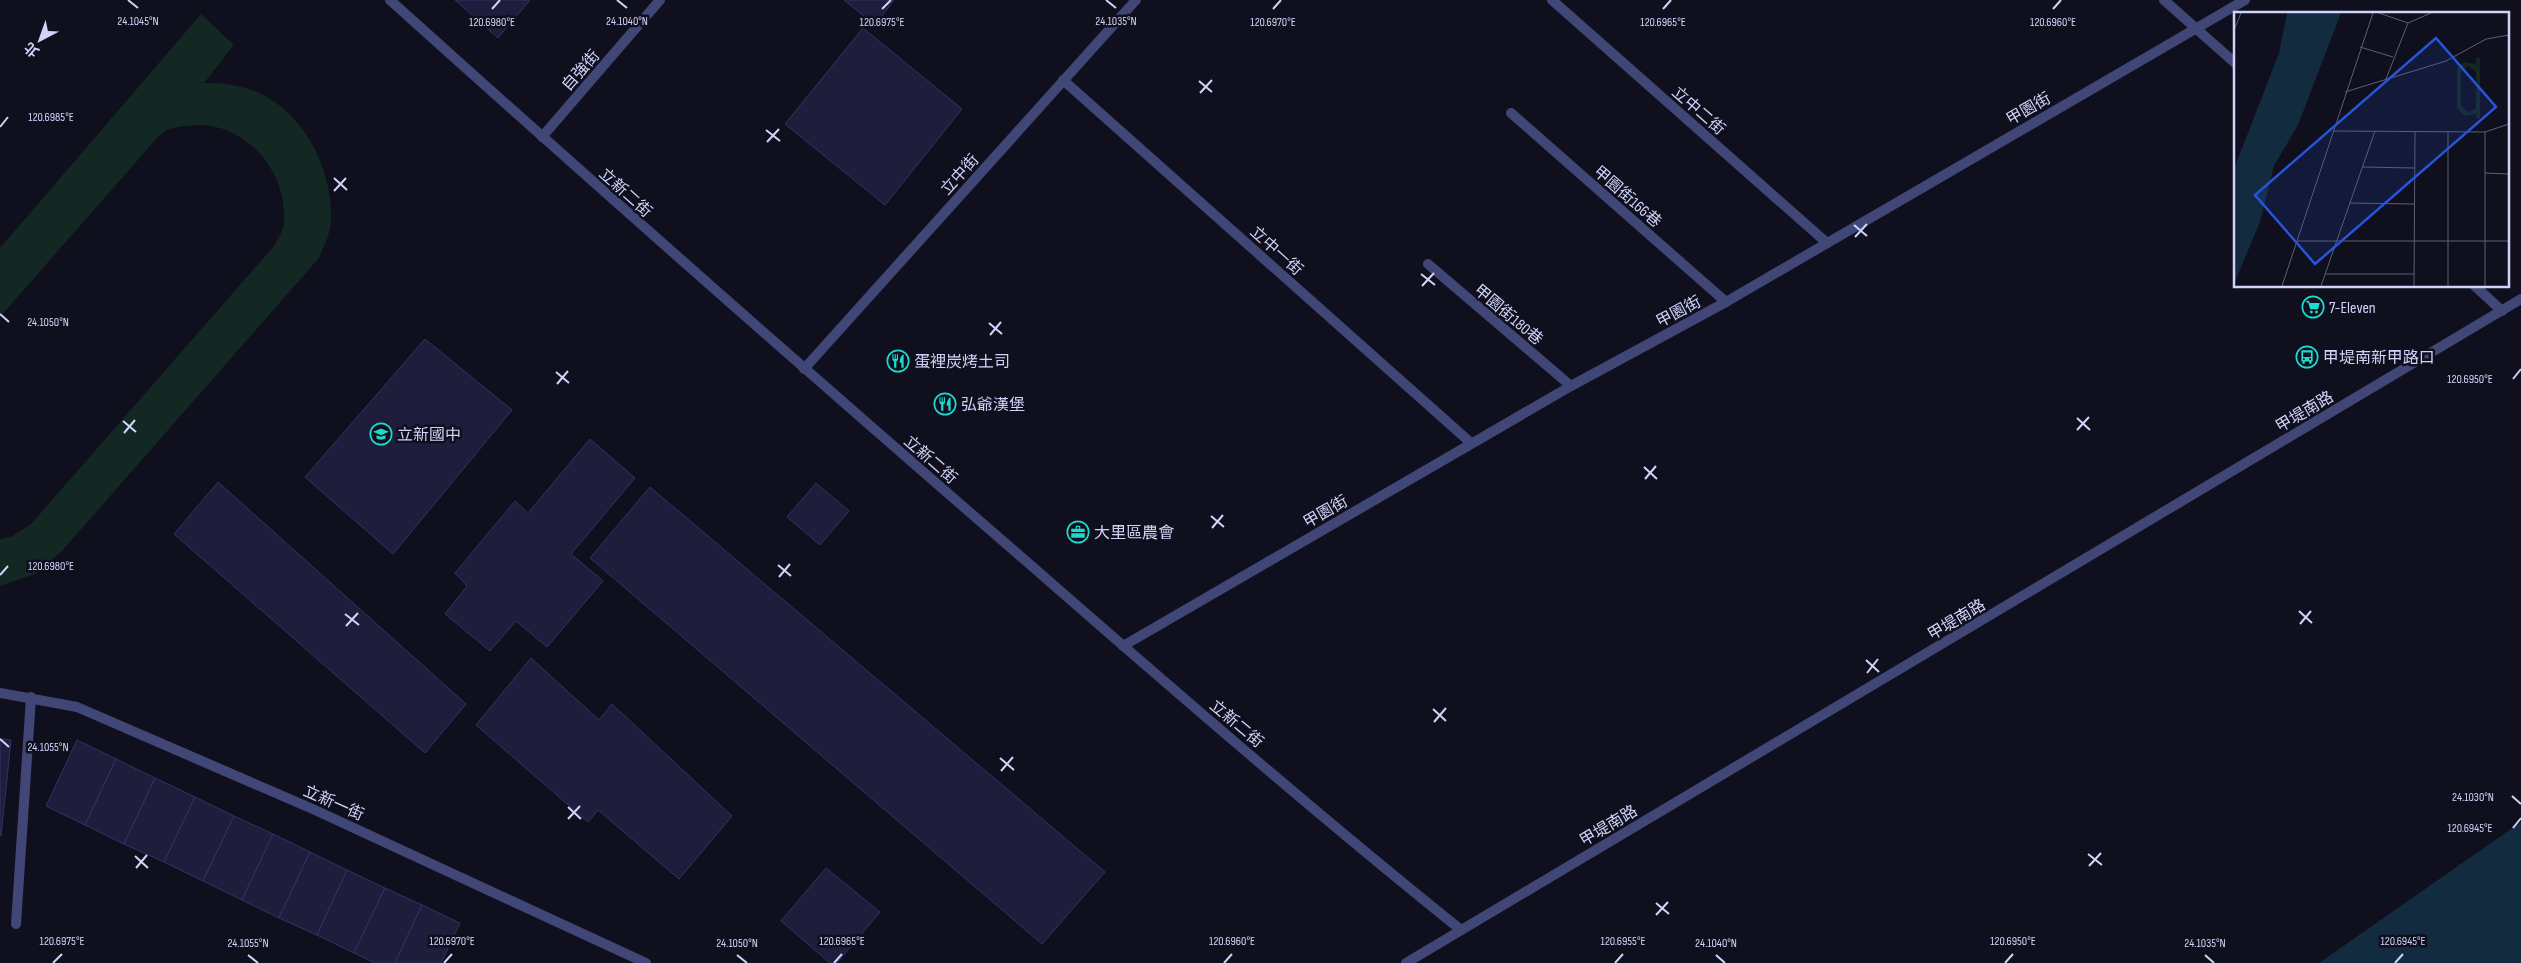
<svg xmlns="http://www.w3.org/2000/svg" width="2521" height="963" viewBox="0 0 2521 963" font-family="'Sofia Sans Condensed','Noto Sans TC',sans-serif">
  <rect width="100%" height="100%" fill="#0f0f1e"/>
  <path fill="#132723" d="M201,14L234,45L204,83C220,83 234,84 249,89C302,107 333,167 331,221C331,233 323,247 319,258L61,552L35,574L0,586V539L11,537L31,524L274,246C278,239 284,229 284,221C287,172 247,124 197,125C187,126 177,126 167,130C161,133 155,141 150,146L0,317V248Z"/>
  <polygon fill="#132b3e" points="2521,822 2521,963 2319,963"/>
  <g fill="#1e1d3c" stroke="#343265">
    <polygon points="455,0 530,0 498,38"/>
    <polygon points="844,0 894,0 875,25"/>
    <polygon points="863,28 962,109 885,205 785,124"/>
    <polygon points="425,339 512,410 393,554 305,477"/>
    <polygon points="590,439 635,478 571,554 603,581 547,647 516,621 490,651 445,614 467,586 455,573 515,501 528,513"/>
    <polygon points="218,482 466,704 425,753 174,534"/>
    <polygon points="816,483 849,511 820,545 787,517"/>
    <polygon points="650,487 1105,872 1042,944 590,558"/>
    <polygon points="531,658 599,720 612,704 732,816 679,879 598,810 588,822 476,725"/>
    <polygon points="0,739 11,740 1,836 0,836"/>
    <polygon points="77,740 116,759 85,825 46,806"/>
    <polygon points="116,759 155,778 124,844 85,825"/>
    <polygon points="155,778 195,797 164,862 124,844"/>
    <polygon points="195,797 234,816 203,881 164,862"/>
    <polygon points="234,816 273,834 242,900 203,881"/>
    <polygon points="273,834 310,852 279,918 242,900"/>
    <polygon points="310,852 347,870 317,935 279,918"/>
    <polygon points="826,868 880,912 837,963 830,963 781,921"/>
    <polygon points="347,870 385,888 354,953 317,935"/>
    <polygon points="385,888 422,905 395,963 375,963 354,953"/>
    <polygon points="422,905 460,923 441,963 395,963"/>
  </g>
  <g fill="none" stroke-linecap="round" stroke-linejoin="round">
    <g stroke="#404777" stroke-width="10">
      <polyline points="1511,113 1726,302"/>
      <polyline points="1428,264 1571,386"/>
      <polyline points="16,924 31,697"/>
    </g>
    <g stroke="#404777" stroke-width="10">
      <path d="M390,0C600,189 812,376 1026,561C1169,686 1313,811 1461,930"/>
      <polyline points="1552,0 1827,243"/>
      <polyline points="2164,0 2235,63"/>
      <polyline points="1063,80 1471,443"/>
      <polyline points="542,137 660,0"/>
      <polyline points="2475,286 2502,311"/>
      <polyline points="804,369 1136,0"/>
      <polyline points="1123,646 1571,386 1726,302 2245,0"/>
      <polyline points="0,693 77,707 315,810 646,963"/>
      <polyline points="1406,963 2521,299"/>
    </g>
  </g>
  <path fill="none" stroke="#d1d4f9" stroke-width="2" d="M128,0L138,8M617,0L627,8M1106,0L1116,8M492,9L500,0M882,9L891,0M1273,9L1281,0M1663,9L1671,0M2053,9L2061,0M1199,81L1212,92M1200,93L1212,80M0,127L8,117M766,130L780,141M767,142L779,129M334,178L347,190M334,191L346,178M1854,225L1867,236M1855,237L1867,224M1421,274L1435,285M1422,286L1434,273M0,314L9,322M989,323L1002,334M990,335L1001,322M556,372L569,383M2513,379L2521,369M557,384L568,371M2077,418L2090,430M123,421L136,432M2077,430L2089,417M124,433L135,420M1644,467L1657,479M1645,479L1656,466M1211,516L1224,527M1212,528L1223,515M778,565L791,576M0,575L8,566M779,577L790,564M2299,611L2312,623M345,614L359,625M2300,624L2311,611M346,626L358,613M1866,660L1879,672M1867,673L1878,659M1433,709L1446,721M1434,722L1446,708M0,739L9,747M1000,758L1014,770M1001,771L1013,757M2512,796L2521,804M568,807L581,819M568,819L580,806M2513,828L2521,818M2088,854L2102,865M135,856L148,868M2089,866L2101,853M136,868L147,855M1656,903L1669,914M1656,915L1668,902M248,955L258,963M737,955L747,963M1716,955L1725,963M2205,955L2214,963M53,963L62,954M444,963L452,954M834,963L842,954M1224,963L1232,954M1615,963L1623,954M2005,963L2013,954M2395,963L2403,954"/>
  <defs>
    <g id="supermarket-ring" transform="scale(1.125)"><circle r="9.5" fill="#0f0f1e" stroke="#1cdacd" stroke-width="1.5"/><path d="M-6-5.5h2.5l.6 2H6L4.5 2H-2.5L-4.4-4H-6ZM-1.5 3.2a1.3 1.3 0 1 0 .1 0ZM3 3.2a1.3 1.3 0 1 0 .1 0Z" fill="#1cdacd"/></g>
    <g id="bus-ring" transform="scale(1.125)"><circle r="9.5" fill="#0f0f1e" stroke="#1cdacd" stroke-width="1.5"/><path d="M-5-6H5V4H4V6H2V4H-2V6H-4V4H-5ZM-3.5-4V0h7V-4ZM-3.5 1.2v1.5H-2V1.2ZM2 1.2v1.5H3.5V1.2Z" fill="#1cdacd"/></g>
    <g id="restaurant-ring" transform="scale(1.125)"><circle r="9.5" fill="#0f0f1e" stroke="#1cdacd" stroke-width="1.5"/><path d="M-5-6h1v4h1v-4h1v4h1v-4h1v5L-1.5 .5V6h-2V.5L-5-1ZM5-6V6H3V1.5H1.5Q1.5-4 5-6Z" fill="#1cdacd"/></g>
    <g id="school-ring" transform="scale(1.125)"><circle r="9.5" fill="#0f0f1e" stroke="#1cdacd" stroke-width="1.5"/><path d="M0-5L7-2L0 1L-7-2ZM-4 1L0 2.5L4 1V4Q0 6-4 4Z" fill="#1cdacd"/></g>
    <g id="office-ring" transform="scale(1.125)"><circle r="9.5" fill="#0f0f1e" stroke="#1cdacd" stroke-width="1.5"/><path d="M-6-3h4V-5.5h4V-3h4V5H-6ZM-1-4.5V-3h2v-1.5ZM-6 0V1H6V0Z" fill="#1cdacd"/></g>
  </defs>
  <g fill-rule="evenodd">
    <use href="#supermarket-ring" x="2313" y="307"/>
    <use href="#bus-ring" x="2307" y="357"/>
    <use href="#restaurant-ring" x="898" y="361"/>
    <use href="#restaurant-ring" x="945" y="404"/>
    <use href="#school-ring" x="381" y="434"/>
    <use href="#office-ring" x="1078" y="532"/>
  </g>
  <g text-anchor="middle" stroke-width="5" stroke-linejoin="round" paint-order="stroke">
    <g font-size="16" fill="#d1d4f9" stroke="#0f0f1e">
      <text transform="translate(580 70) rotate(-49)" y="6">自強街</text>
      <text transform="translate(2028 108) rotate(-30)" y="6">甲園街</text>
      <text transform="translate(1699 110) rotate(41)" y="6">立中二街</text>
      <text transform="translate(959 174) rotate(-48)" y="6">立中街</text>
      <text transform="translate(626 192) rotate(42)" y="6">立新二街</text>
      <text transform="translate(1628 196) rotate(41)" y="6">甲園街166巷</text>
      <text transform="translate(1277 250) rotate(42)" y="6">立中一街</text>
      <text transform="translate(1678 311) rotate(-28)" y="6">甲園街</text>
      <text transform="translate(1509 314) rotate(40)" y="6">甲園街180巷</text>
      <text transform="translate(2304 411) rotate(-31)" y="6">甲堤南路</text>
      <text transform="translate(931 459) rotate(41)" y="6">立新二街</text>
      <text transform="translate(1325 511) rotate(-30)" y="6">甲園街</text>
      <text transform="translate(1956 619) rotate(-31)" y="6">甲堤南路</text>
      <text transform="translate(1237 723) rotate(40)" y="6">立新二街</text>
      <text transform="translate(334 802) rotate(24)" y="6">立新一街</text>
      <text transform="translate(1608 825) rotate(-31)" y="6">甲堤南路</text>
    </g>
    <g font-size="16" fill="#d1d4f9" stroke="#0f0f1e" text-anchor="start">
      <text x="2329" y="313">7-Eleven</text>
      <text x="2323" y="363">甲堤南新甲路口</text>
      <text x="914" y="367">蛋裡炭烤土司</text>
      <text x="961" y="410">弘爺漢堡</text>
      <text x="397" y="440">立新國中</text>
      <text x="1094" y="538">大里區農會</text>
    </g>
  </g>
  <g transform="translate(2234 12)">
    <rect width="275" height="275" fill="#0f0f1e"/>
    <path d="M242,46H246V107L242,106V102L230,104L223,96V56L230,50L242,52ZM234,54L242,60V96L235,100L227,94V59Z" fill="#132723" fill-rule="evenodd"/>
    <path d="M53,1H107L64,113L40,154L26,210L0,272V157L45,41Z" fill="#132b3e"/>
    <path fill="none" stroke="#5d5e76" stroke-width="1" d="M145,1L174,11M0,18L7,1M126,35L159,45M152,67L174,11L197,1M111,80L212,49L252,27L275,23M99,119L251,120L275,112M129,155L180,156M251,161L275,162M116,191L180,192M63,229H275M91,262H180M48,274L139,1M87,274L141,119M180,274L181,119M214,274V119M251,274V120"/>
    <path fill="#2655da" fill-opacity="0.15" stroke="#2655da" stroke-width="2.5" d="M202,26L262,95L81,252L21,183Z"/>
    <rect width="275" height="275" fill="none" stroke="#d1d4f9" stroke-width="2.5"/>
  </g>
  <g font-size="12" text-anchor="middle" fill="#d1d4f9" stroke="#0f0f1e" stroke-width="5" stroke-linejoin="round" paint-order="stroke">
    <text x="1116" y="25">24.1035°N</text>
    <text x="138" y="25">24.1045°N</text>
    <text x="627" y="25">24.1040°N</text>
    <text x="492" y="26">120.6980°E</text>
    <text x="882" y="26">120.6975°E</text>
    <text x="1273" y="26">120.6970°E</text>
    <text x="1663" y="26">120.6965°E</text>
    <text x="2053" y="26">120.6960°E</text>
    <text x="51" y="121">120.6985°E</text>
    <text x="48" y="326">24.1050°N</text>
    <text x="2470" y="383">120.6950°E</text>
    <text x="51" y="570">120.6980°E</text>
    <text x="48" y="751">24.1055°N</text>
    <text x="2473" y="801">24.1030°N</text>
    <text x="2470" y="832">120.6945°E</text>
    <text x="62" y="945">120.6975°E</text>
    <text x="452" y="945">120.6970°E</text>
    <text x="842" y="945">120.6965°E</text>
    <text x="1232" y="945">120.6960°E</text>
    <text x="1623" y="945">120.6955°E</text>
    <text x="2013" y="945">120.6950°E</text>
    <text x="2403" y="945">120.6945°E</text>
    <text x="248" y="947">24.1055°N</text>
    <text x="737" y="947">24.1050°N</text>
    <text x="1716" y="947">24.1040°N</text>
    <text x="2205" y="947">24.1035°N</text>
  </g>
  <g transform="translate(40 40) rotate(221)" stroke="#0f0f1e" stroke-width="4" paint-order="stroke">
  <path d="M0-4L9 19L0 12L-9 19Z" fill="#d1d4f9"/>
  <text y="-8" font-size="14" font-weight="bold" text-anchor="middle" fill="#d1d4f9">北</text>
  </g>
</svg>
